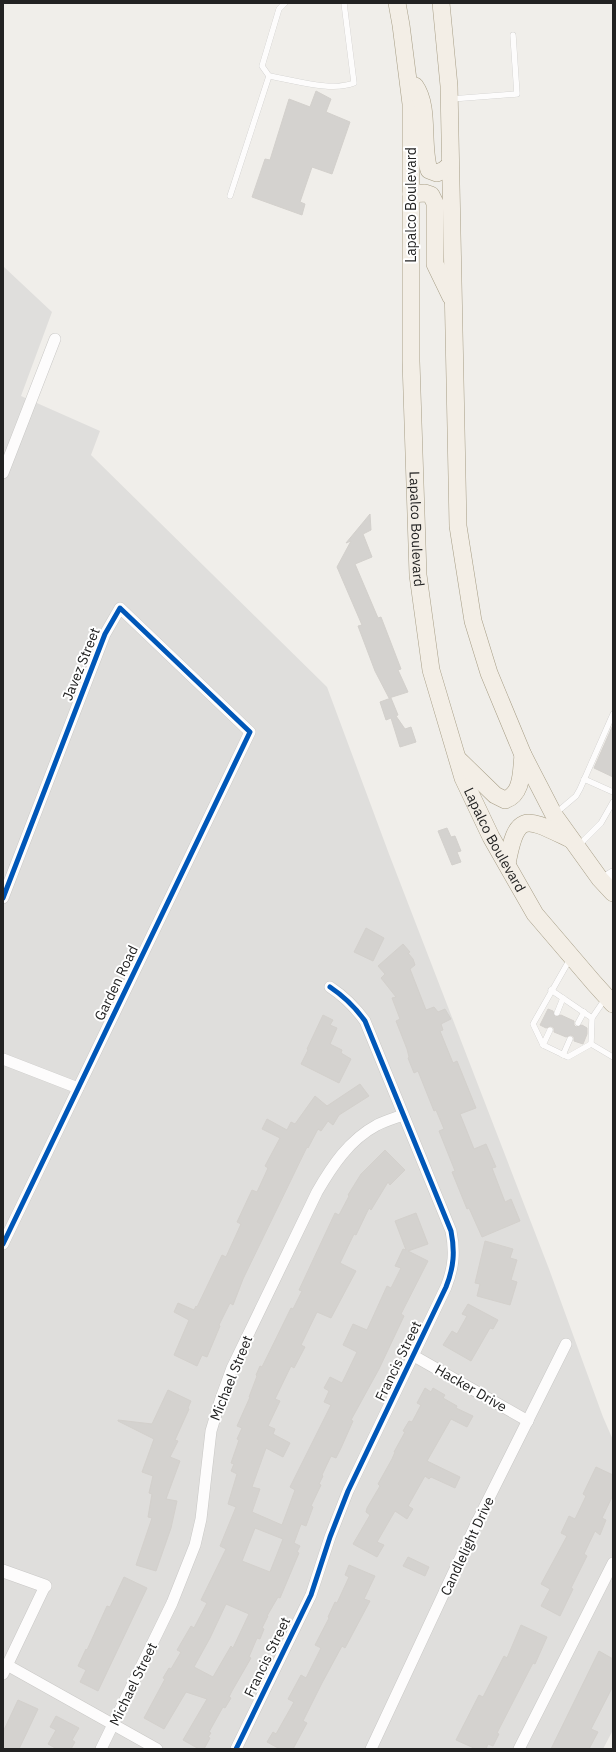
<svg xmlns="http://www.w3.org/2000/svg" width="616" height="1752" viewBox="0 0 616 1752" font-family="'IBM Plex Sans',sans-serif">
  <rect width="100%" height="100%" fill="#f0eeea"/>
  <polygon fill="#dfdedc" points="4,267 52,312 21,396 100,431 91,455 327,687 389,854 549,1269 603,1417 613,1440 613,1730 603,1749 3,1749"/>
  <g fill="#d4d2cf" stroke="#d3d0cc" fill-rule="evenodd">
    <polygon points="316,91 331,99 326,112 350,122 332,174 312,167 300,202 305,204 302,215 252,197 265,159 270,160 289,99 310,107"/>
    <polygon points="370,514 371,530 363,534 372,557 355,564 378,618 381,617 401,669 398,670 408,692 389,698 375,671 358,626 362,625 337,567 351,541 346,543"/>
    <polygon points="391,698 398,715 396,716 405,729 411,727 416,742 400,747 391,718 386,720 380,702"/>
    <polygon points="613,725 613,777 594,768"/>
    <polygon points="447,828 451,837 455,836 461,851 457,852 461,862 452,865 438,831"/>
    <polygon points="366,928 384,938 373,961 354,952"/>
    <polygon points="403,944 410,952 408,953 413,959 415,965 410,969 426,1010 434,1007 438,1012 445,1009 451,1019 441,1024 443,1030 440,1031 453,1063 457,1061 476,1108 460,1114 474,1149 486,1144 496,1167 492,1168 505,1202 511,1199 520,1221 482,1237 469,1208 467,1209 452,1172 455,1171 439,1131 444,1129 436,1110 434,1111 418,1071 414,1073 408,1058 409,1057 407,1049 396,1021 400,1019 392,998 396,997 381,978 385,974 378,966"/>
    <polygon points="548,1009 553,1011 555,1017 561,1015 574,1021 574,1025 576,1027 582,1025 587,1028 587,1034 583,1044 574,1041 574,1037 571,1035 566,1037 554,1032 554,1028 551,1026 546,1028 540,1025"/>
    <polygon points="323,1015 333,1020 330,1025 337,1028 330,1044 342,1050 341,1053 351,1059 339,1083 301,1064 308,1050 307,1049"/>
    <polygon points="360,1084 369,1096 339,1115 333,1125 328,1121 321,1131 318,1129 308,1148 307,1147 243,1279 233,1305 230,1303 219,1325 220,1326 207,1357 202,1355 197,1366 174,1355 189,1320 174,1312 178,1303 194,1310 196,1306 197,1307 222,1255 226,1257 241,1224 237,1222 252,1190 257,1192 268,1168 265,1166 280,1138 262,1129 267,1119 287,1130 291,1122 295,1124 315,1096 327,1106"/>
    <path d="M385,1150L405,1170L390,1185L388,1182L371,1210L369,1208L356,1235L354,1234L340,1263L356,1271L331,1318L317,1312L301,1345L305,1347L294,1368L291,1366L275,1399L280,1401L268,1426L275,1429L273,1434L290,1443L283,1457L266,1448L252,1487L260,1489L252,1512L282,1525L295,1490L290,1487L331,1405L324,1402L329,1391L324,1388L330,1377L342,1383L357,1352L343,1345L353,1324L367,1330L387,1286L391,1288L401,1268L395,1266L403,1249L406,1250L395,1221L416,1213L428,1244L408,1251L428,1261L401,1314L404,1316L379,1369L351,1420L353,1421L341,1448L336,1458L331,1456L322,1475L323,1476L319,1484L321,1485L311,1506L313,1507L306,1526L301,1524L294,1543L300,1546L297,1552L299,1553L280,1598L278,1597L267,1616H268L262,1628L264,1629L260,1639L257,1638L249,1657L251,1658L232,1691L229,1697L231,1698L225,1708L223,1707L209,1732L211,1733L208,1737L210,1738L204,1749H199L183,1740L207,1699L186,1692L164,1729L144,1718L165,1679L163,1678L169,1668L171,1669L181,1652L177,1650L191,1626L194,1628L207,1603L201,1600L226,1549L220,1546L236,1507L228,1504L237,1474L231,1471L234,1464L231,1463L239,1440L237,1439L242,1428L237,1426L250,1397H249L257,1376L256,1375L260,1366L262,1367L291,1308L293,1309L302,1291L299,1290L335,1213L339,1215L349,1196L348,1195L361,1174ZM255,1528L283,1539L270,1572L242,1561ZM226,1604L249,1614L233,1648L231,1646L213,1677L194,1667L210,1638Z"/>
    <polygon points="485,1241 513,1249 510,1258 517,1260 511,1280 517,1282 510,1305 477,1296 480,1284 475,1283"/>
    <polygon points="468,1304 498,1320 493,1329 490,1328 471,1361 443,1345 452,1331 457,1334 467,1316 462,1314"/>
    <polygon points="425,1388 431,1392 433,1388 445,1395 443,1398 457,1406 456,1408 473,1416 467,1427 451,1419 427,1461 460,1477 455,1488 431,1477 429,1479 425,1476 408,1506 413,1509 407,1519 395,1511 377,1542 384,1545 377,1557 353,1544 370,1515 366,1512 367,1508 380,1486 378,1484 392,1459 395,1452 394,1452 405,1432 403,1431 409,1421 412,1422 421,1405 417,1403"/>
    <polygon points="168,1390 191,1401 188,1408 189,1409 175,1440 178,1441 170,1457 180,1461 166,1499 177,1501 171,1528 156,1571 136,1565 152,1518 148,1517 152,1494 149,1493 153,1476 142,1472 154,1439 118,1421 118,1420 152,1424"/>
    <polygon points="596,1467 613,1475 613,1495 602,1518 606,1520 600,1535 595,1531 584,1554 587,1556 571,1588 573,1589 560,1616 541,1606 550,1589 541,1584 567,1536 561,1533 569,1516 575,1519 586,1496 583,1494"/>
    <polygon points="408,1557 429,1567 425,1576 403,1566"/>
    <polygon points="349,1565 375,1576 364,1599 370,1601 345,1648 342,1646 322,1683 303,1721 307,1723 293,1749 280,1749 267,1742 273,1732 276,1734 294,1702 288,1699 301,1675 306,1678 321,1648 315,1645 329,1618 328,1617 335,1602 337,1603 349,1577 345,1575"/>
    <polygon points="124,1577 147,1588 98,1691 80,1682 86,1670 78,1666 86,1649 87,1650 107,1606 110,1607"/>
    <polygon points="521,1625 547,1637 535,1664 533,1663 497,1733 499,1734 493,1746 488,1744 486,1749 476,1749 456,1740 479,1695 483,1697 504,1656 507,1658"/>
    <polygon points="599,1651 613,1659 613,1686 591,1729 598,1732 589,1749 551,1749"/>
    <polygon points="18,1700 38,1709 19,1749 3,1749 3,1732"/>
    <polygon points="56,1716 79,1728 72,1740 75,1742 71,1749 57,1749 48,1744 56,1730 50,1727"/>
  </g>
  <g fill="none" stroke-linecap="round" stroke-linejoin="round">
    <g stroke="#c9c8c6" stroke-width="6">
      <g id="service">
        <path d="M269,76C294,80 331,92 354,83L344,3"/>
        <polyline points="451,99 517,94 513,35"/>
        <polyline points="230,196 269,76 262,66 279,9 285,3"/>
        <polyline points="584,779 613,792"/>
        <polyline points="556,813 576,796 580,789 613,714"/>
        <polyline points="578,846 601,823 613,802"/>
        <polyline points="570,959 533,1024 543,1045 568,1057 591,1044 613,1057"/>
        <polyline points="551,990 592,1018"/>
        <polyline points="557,1013 563,998"/>
        <polyline points="578,1023 584,1012"/>
        <polyline points="591,1044 592,1018 605,999"/>
        <polyline points="543,1045 550,1030"/>
        <polyline points="563,1055 570,1039"/>
      </g>
    </g>
    <g stroke="#c9c8c6" stroke-width="12">
      <g id="minor">
        <polyline points="3,473 55,339"/>
        <polyline points="602,881 613,874"/>
        <polyline points="3,898 105,634 120,608 250,732 3,1244"/>
        <polyline points="3,1059 78,1088"/>
        <polyline points="414,1356 528,1421"/>
        <polyline points="7,1665 157,1749"/>
        <polyline points="3,1674 45,1586"/>
        <path d="M101,1749L172,1603L195,1545L201,1519L211,1431L220,1401L232,1368L317,1192C332,1166 349,1140 377,1125C385,1121 395,1118 403,1115"/>
        <path d="M236,1749L311,1595L330,1537L348,1491L446,1287C454,1267 455,1251 451,1231L365,1021C355,1007 345,997 330,987"/>
        <polyline points="371,1749 478,1520 566,1344"/>
        <polyline points="519,1749 613,1563"/>
      </g>
    </g>
    <g stroke="#c9c8c6" stroke-width="14">
      <polyline id="tertiary" points="3,1571 45,1586"/>
    </g>
    <g stroke="#a79e86" stroke-width="18">
      <g id="primary">
        <path id="s1" d="M397,3L401,25L411,104V361L418,575L431,670L463,778L491,837L535,914L594,983L613,1004"/>
        <polyline points="441,3 449,86 458,526 473,621 489,673 523,755 554,815 600,879 613,893"/>
        <path d="M415,86C430,107 421,145 429,170L437,173L444,170L450,165"/>
        <polyline points="411,194 425,193 431,195 435,203 435,264 451,297"/>
        <path d="M459,760L495,795L505,800C523,794 521,771 523,755"/>
        <path d="M507,864C517,810 526,818 570,839"/>
      </g>
    </g>
    <use href="#service" stroke="#fdfcfc" stroke-width="5.5"/>
    <use href="#minor" stroke="#fdfcfc" stroke-width="11"/>
    <use href="#tertiary" stroke="#fdfcfc" stroke-width="13"/>
    <use href="#primary" stroke="#f3eee6" stroke-width="17"/>
    <g stroke="#fff" stroke-width="8">
      <g id="cycleway">
        <polyline points="3,898 105,634 120,608 250,732 3,1244"/>
        <path d="M236,1749L311,1595L330,1537L348,1491L446,1287C454,1267 455,1251 451,1231L365,1021C355,1007 345,997 330,987"/>
      </g>
    </g>
    <use href="#cycleway" stroke="#0057b8" stroke-width="5"/>
  </g>
  <g text-anchor="middle" stroke-width="4" stroke-linejoin="round" paint-order="stroke">
    <g font-size="14" fill="#222" stroke="#fff">
      <text transform="translate(411 205) rotate(-90)" y="5">Lapalco Boulevard</text>
      <text dy="5" stroke="none"><textPath href="#s1" startOffset="527">Lapalco Boulevard</textPath></text>
      <text transform="translate(81 664) rotate(-68)" y="5">Javez Street</text>
      <text dy="5" stroke="none"><textPath href="#s1" startOffset="851">Lapalco Boulevard</textPath></text>
      <text transform="translate(116 983) rotate(-64)" y="5">Garden Road</text>
      <text transform="translate(398 1361) rotate(-64)" y="5">Francis Street</text>
      <text transform="translate(231 1378) rotate(-68)" y="5">Michael Street</text>
      <text transform="translate(471 1388) rotate(30)" y="5">Hacker Drive</text>
      <text transform="translate(467 1546) rotate(-65)" y="5">Candlelight Drive</text>
      <text transform="translate(267 1657) rotate(-64)" y="5">Francis Street</text>
      <text transform="translate(133 1684) rotate(-64)" y="5">Michael Street</text>
    </g>
  </g>
  <rect width="616" height="1752" fill="none" stroke="#222222" stroke-width="8"/>
</svg>
